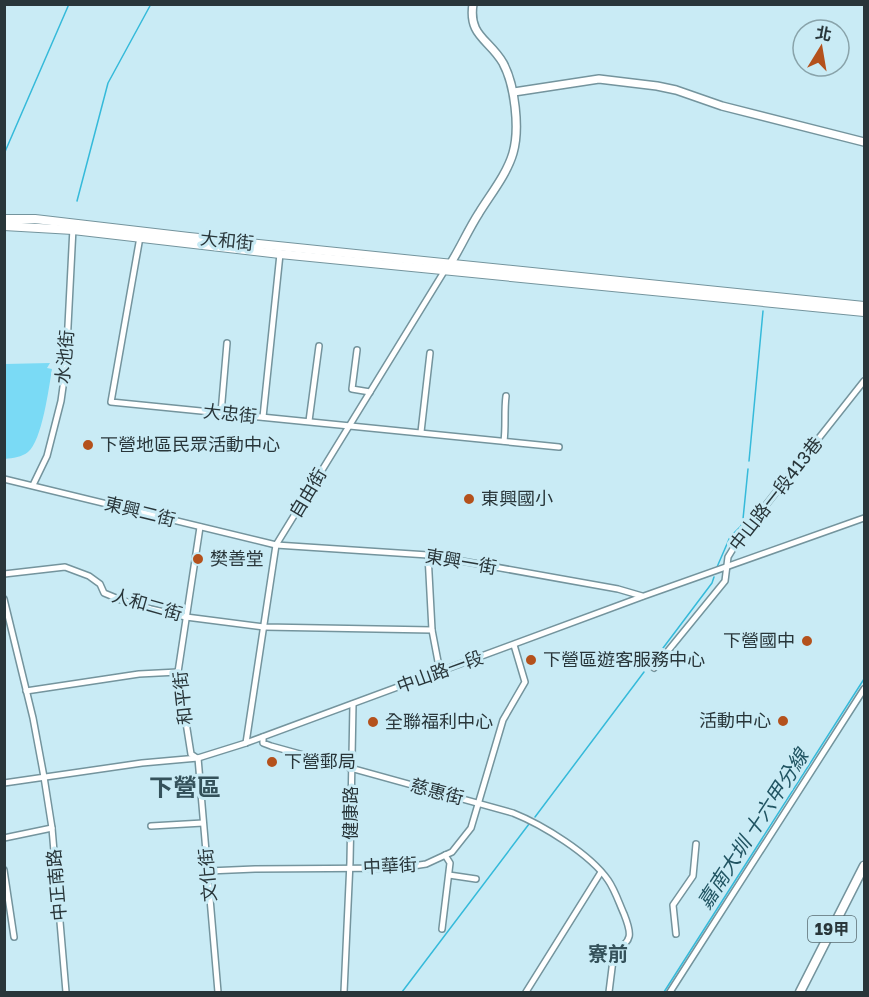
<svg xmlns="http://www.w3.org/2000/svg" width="869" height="997" viewBox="0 0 869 997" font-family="'Golos Text','Noto Sans TC',sans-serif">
  <rect width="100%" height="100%" fill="#c9ebf5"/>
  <path fill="#7adaf5" d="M50,363L47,368L52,369C49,387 42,441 28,452C22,457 13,458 5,459V364Z"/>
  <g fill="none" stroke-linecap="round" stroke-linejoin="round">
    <g stroke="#35bada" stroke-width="1.5">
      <polyline points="4,154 69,4"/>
      <polyline points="77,201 108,83 151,4"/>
      <polyline points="749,461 763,311"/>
      <polyline points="717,567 730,537 741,526 743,519 748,469"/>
      <polyline points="651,664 712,583 714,577"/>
      <polyline points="535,817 644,672"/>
      <polyline points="402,992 529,824"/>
      <polyline points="664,992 864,679"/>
    </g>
    <g stroke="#74949d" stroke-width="8">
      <g id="minor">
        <polyline points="140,237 111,402 559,447"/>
        <polyline points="357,350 352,389 370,392"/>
        <polyline points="221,413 227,343"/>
        <polyline points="263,417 280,254"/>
        <polyline points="309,421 319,346"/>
        <polyline points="421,432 430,353"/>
        <path d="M504,441C506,426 504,412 506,396"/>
        <polyline points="4,479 276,545 428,555 618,589 642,596"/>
        <polyline points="33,485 47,456 61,401 66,365 73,228"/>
        <polyline points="428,555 432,630 440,672"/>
        <polyline points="4,574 65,567 89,576 100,584 104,593 121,600 151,609 186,617 264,627 432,630"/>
        <polyline points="4,599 33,718 44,777 52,828 66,992"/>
        <polyline points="654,668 725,581 728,557 739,539 864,381"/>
        <polyline points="26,691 139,674 178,672"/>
        <path d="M263,737V743L271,746L513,813C543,825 590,854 608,880C615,890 619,903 624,914C632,934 633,941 614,952L609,992"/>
        <polyline points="246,743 276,545 445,270"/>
        <polyline points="197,758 191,754 178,672 200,527"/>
        <polyline points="198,758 218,992"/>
        <polyline points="4,783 142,763 198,758 246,743 644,596 864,518"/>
        <polyline points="151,826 203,823"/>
        <polyline points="4,838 52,828"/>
        <polyline points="4,870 14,937"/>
        <polyline points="208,871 255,869 400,868 426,864 452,852 471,828 503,720 525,682 514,645"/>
        <polyline points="449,875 476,879"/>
        <polyline points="442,929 450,863 445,855"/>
        <polyline points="676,934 673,905 693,876 696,844"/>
        <polyline points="344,992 350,862 353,704"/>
        <polyline points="526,992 601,872"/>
        <polyline points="670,992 864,689"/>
      </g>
    </g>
    <g stroke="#74949d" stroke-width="10">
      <g id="tertiary">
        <polyline points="514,92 599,79 657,86 676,90 722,106 864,142"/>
        <path d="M449,266C460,249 468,230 479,213C490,195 507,174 513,153C520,129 515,85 503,63C489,39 468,36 473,4"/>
      </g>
    </g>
    <g stroke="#74949d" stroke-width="10">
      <g id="secondary">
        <polyline points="4,219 35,219 189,237 864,306"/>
        <polyline points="4,226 73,230 280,254 864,312"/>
      </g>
    </g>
    <g stroke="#74949d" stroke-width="11">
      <polyline id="primary" points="800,992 864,866"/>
    </g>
    <use href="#minor" stroke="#fff" stroke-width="5"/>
    <use href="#tertiary" stroke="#fff" stroke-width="7"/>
    <use href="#secondary" stroke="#fff" stroke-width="8"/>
    <use href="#primary" stroke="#fff" stroke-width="8"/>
  </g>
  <g fill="#b4511c" stroke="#c9ebf5" stroke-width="2">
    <circle cx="88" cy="445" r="6"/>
    <circle cx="469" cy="499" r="6"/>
    <circle cx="198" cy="559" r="6"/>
    <circle cx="807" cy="641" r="6"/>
    <circle cx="531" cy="660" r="6"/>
    <circle cx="783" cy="721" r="6"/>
    <circle cx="373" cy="722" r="6"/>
    <circle cx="272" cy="762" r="6"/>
  </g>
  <g text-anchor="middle" stroke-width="6" stroke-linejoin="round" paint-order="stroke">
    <rect fill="#c9ebf5" stroke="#596c72" stroke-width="1.5" x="808" y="916" width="48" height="26" rx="4.5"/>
    <g font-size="16" font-weight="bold" fill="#29363a">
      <text x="832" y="935">19甲</text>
    </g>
    <g font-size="18" fill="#29363a" stroke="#c9ebf5">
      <text transform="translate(227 241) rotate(6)" y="6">大和街</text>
      <text transform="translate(65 357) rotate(-85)" y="6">水池街</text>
      <text transform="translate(230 414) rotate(6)" y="6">大忠街</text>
      <text transform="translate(308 493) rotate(-59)" y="6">自由街</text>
      <text transform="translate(776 494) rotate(-52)" y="6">中山路一段413巷</text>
      <text transform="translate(140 512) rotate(14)" y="6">東興二街</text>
      <text transform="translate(461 562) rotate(10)" y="6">東興一街</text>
      <text transform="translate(147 605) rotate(16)" y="6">人和二街</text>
      <text transform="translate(440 672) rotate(-20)" y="6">中山路一段</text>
      <text transform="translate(183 698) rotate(-96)" y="6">和平街</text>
      <text transform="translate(437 792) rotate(15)" y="6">慈惠街</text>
      <text transform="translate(351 813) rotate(-90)" y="6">健康路</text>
      <text transform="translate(390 866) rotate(-3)" y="6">中華街</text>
      <text transform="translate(208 875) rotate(-95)" y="6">文化街</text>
      <text transform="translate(57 885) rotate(-95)" y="6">中正南路</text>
    </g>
    <g font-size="18" fill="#29363a" stroke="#c9ebf5" text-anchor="start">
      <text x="100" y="451">下營地區民眾活動中心</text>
      <text x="481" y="505">東興國小</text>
      <text x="210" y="565">樊善堂</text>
      <text x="795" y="647" text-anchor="end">下營國中</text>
      <text x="543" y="666">下營區遊客服務中心</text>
      <text x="771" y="727" text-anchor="end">活動中心</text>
      <text x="385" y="728">全聯福利中心</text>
      <text x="284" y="768">下營郵局</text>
    </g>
    <g font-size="20" font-style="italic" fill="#205462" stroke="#c9ebf5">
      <text transform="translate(753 829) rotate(-57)" y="7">嘉南大圳 十六甲分線</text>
    </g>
    <g font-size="20" font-weight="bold" fill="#34515a" stroke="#c9ebf5">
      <text x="608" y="961">寮前</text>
    </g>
    <g font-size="24" font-weight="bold" fill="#34515a" stroke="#c9ebf5">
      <text x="185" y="796">下營區</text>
    </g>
  </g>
  <rect width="869" height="997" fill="none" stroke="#29363a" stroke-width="12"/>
  <g transform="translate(821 48) rotate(11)"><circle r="28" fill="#c9ebf5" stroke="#89a3aa" stroke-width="1.5"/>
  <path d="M0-4.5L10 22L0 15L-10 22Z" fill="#b4511c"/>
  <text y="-9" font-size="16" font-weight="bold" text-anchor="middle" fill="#29363a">北</text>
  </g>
</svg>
